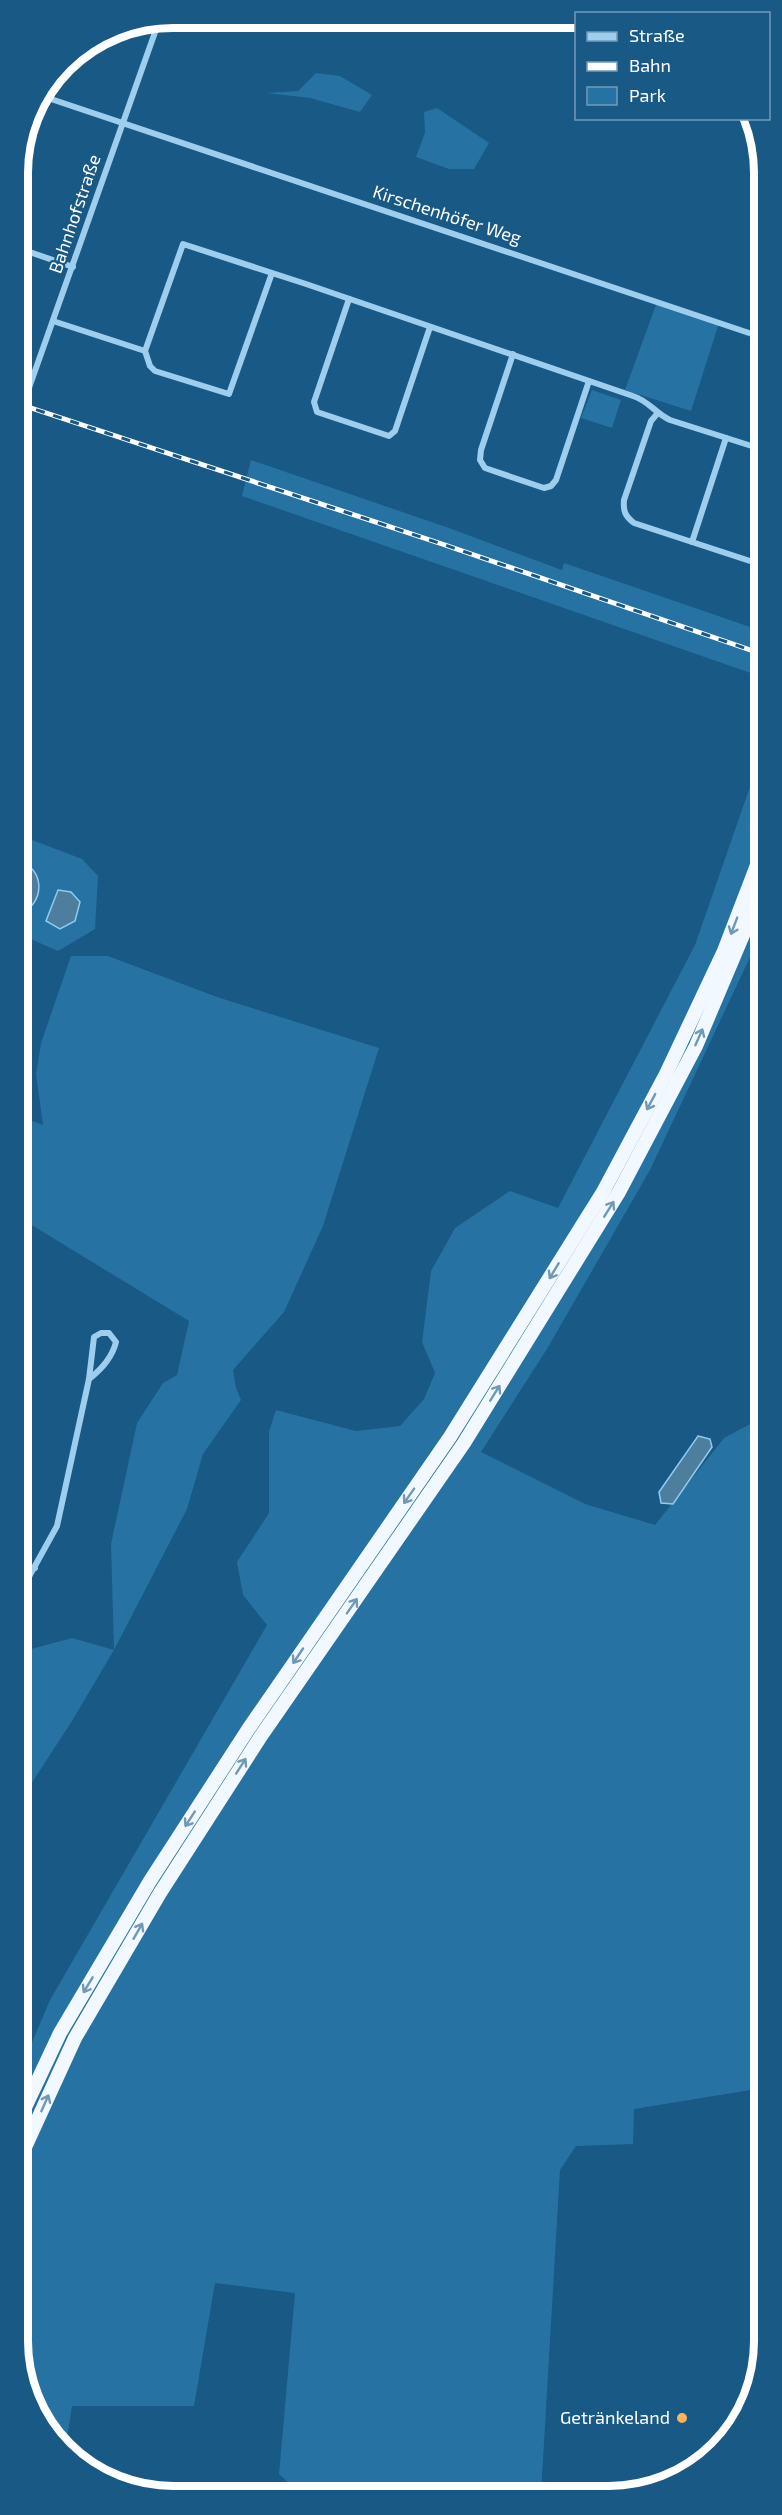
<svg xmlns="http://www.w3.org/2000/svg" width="782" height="2515" viewBox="0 0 782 2515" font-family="'Exo 2',sans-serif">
  <rect width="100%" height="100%" fill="#185985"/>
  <g fill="#2672a2">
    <polygon points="316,73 340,76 372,95 360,112 310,98 266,93 298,91"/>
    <polygon points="437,108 489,143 474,169 449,169 416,157 425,133 424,112"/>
    <polygon points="657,302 719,323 691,411 625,390"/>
    <polygon points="592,390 621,400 612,428 581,418"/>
    <polygon points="251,460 449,528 562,570 564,563 762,631 762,677 242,496"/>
    <polygon points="762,752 762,928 752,953 650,1170 547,1349 481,1452 585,1504 655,1525 724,1438 763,1417 763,2088 634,2109 633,2144 576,2146 560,2170 541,2494 301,2494 279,2474 295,2293 215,2283 194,2406 72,2406 65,2452 25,2379 28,2374 21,2371 21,2068 50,2000 267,1625 243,1595 237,1562 269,1513 269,1431 276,1410 356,1431 400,1426 424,1399 435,1373 422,1342 431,1271 455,1228 510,1191 558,1208 695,945"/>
    <polygon points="19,835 82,859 98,876 95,929 58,951 19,934"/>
    <polygon points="71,956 108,956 217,997 379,1048 323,1226 284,1312 233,1370 236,1388 241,1400 203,1454 187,1509 114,1650 72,1721 31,1784 20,1807 20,1652 72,1638 114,1650 111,1544 137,1423 163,1383 177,1375 189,1321 20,1218 19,1116 43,1125 36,1074 41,1043"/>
  </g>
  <g fill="#4e7e9e" stroke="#8fcbef" stroke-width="1.5">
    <path d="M19,861C46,869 45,905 19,914Z"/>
    <polygon points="58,890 71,892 80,902 75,921 60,929 46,921"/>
    <polygon points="698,1436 710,1439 712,1447 673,1504 661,1503 659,1492"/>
  </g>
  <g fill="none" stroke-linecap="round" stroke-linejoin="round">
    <g stroke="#9dceed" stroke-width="6">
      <polyline points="42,96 761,337"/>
      <polyline points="18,248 73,267"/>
      <path d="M272,273L229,394L155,371L150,366L145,351L183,244L306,284L633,396C649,401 655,413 670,420L761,449"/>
      <polyline points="349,299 314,402 317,412 389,436 395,431 430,327"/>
      <polyline points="53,321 145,351"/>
      <polyline points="513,354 481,450 480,460 485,468 544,488 551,486 556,480 589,381"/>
      <path d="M657,414L651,421L624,500C623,511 625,516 634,523L750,561H762"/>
      <polyline points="19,416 159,21"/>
      <polyline points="692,542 726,438"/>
      <polyline points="20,1280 20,1294"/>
      <polyline points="20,1571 35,1568"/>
      <path d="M20,1593L57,1526L89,1379L94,1337L101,1333H109L116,1342C112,1358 102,1369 89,1379"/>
      <polyline points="739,2422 747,2390 761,2362"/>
    </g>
    <g stroke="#f1f8ff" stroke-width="14">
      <polyline points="21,2116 60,2033 150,1881 249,1728 450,1437 603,1192 666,1074 724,951 762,852"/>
      <polyline points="21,2156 75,2038 160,1893 261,1736 464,1443 619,1192 696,1046 762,890"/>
    </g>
    <g stroke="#fff" stroke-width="5">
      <polyline id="rail" points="19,404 445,545 762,654"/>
    </g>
    <use href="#rail" stroke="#185985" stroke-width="3" stroke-dasharray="9" stroke-linecap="butt"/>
  </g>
  <defs><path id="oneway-shaft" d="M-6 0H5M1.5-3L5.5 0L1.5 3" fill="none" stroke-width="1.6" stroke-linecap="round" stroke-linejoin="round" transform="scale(1.5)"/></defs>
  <g stroke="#6f99b6">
    <use href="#oneway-shaft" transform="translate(734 926) rotate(111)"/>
    <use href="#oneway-shaft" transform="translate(699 1037) rotate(-66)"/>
    <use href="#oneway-shaft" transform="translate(651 1102) rotate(118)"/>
    <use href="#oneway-shaft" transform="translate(609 1209) rotate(-58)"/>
    <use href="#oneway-shaft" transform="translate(554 1271) rotate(121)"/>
    <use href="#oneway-shaft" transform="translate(495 1393) rotate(-58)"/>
    <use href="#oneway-shaft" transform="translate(409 1496) rotate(125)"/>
    <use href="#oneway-shaft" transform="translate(352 1606) rotate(-55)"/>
    <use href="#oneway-shaft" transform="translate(298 1656) rotate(124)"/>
    <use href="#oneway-shaft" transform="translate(241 1766) rotate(-57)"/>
    <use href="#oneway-shaft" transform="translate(190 1819) rotate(123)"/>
    <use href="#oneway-shaft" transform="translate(138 1931) rotate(-60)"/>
    <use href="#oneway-shaft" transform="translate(88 1985) rotate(121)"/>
    <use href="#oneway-shaft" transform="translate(45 2103) rotate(-66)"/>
  </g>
  <circle fill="#ffb459" stroke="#185985" stroke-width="2" cx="682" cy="2418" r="6"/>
  <g text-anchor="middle" stroke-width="4.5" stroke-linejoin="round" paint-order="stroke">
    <g font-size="18" fill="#fff" stroke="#185985">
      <text transform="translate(75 214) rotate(-71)" y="6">Bahnhofstraße</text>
      <text transform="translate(447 215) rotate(18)" y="6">Kirschenhöfer Weg</text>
    </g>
    <g font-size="18" fill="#fff" stroke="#185985" text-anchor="end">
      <text x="670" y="2424">Getränkeland</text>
    </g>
  </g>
  <path d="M0 0H782V2515H0ZM173 28H609A145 145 0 0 1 754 173V2341A145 145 0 0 1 609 2486H173A145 145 0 0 1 28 2341V173A145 145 0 0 1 173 28Z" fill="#185985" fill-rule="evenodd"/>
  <path fill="none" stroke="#fff" stroke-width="8" d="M173 28H609A145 145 0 0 1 754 173V2341A145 145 0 0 1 609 2486H173A145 145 0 0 1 28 2341V173A145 145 0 0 1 173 28Z"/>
  <rect x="575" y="12" width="195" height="108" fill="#185985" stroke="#749bb6" stroke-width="1.5"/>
  <rect x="587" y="32" width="30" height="9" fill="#9dceed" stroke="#749bb6" stroke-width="1.5"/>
  <text x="629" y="42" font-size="18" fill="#ffffff">Straße</text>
  <rect x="587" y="62" width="30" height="9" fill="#ffffff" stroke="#749bb6" stroke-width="1.5"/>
  <text x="629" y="72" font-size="18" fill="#ffffff">Bahn</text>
  <rect x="587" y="87" width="30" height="18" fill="#2672a2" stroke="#749bb6" stroke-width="1.5"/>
  <text x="629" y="102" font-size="18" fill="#ffffff">Park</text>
</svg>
